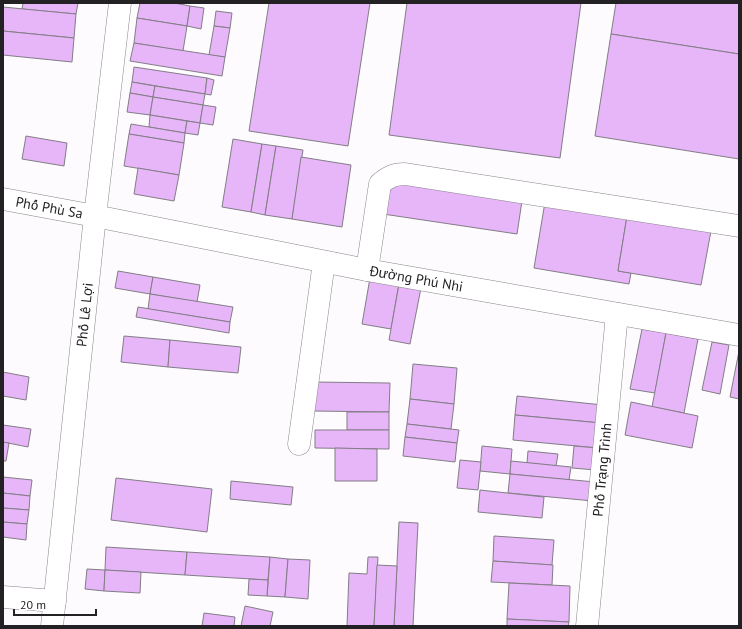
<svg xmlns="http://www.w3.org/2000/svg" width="742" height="629" viewBox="0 0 742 629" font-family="'PT Sans',sans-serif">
  <rect width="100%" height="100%" fill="#fdfbfe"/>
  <g fill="#e6b6f8" stroke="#837d86">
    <polygon points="23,3 78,3 76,14 22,9"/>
    <polygon points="140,3 174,3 190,6 187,26 137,18"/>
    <polygon points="269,3 370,3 348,146 249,131"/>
    <polygon points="407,3 581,3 560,158 389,135"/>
    <polygon points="616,3 739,3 739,54 611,34"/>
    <polygon points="190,6 204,8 201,29 187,26"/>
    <polygon points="3,7 76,14 74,38 3,31"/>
    <polygon points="216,11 232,13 230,28 214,26"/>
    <polygon points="137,18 187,26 183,51 134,43"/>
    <polygon points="214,26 230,28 225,57 209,55"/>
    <polygon points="3,31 74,38 72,62 3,55"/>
    <polygon points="611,34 739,54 739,159 595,136"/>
    <polygon points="134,43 225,57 222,76 130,61"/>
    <polygon points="134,67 207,78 205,94 132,82"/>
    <polygon points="207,78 214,80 211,95 205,94"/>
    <polygon points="132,82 155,86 153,97 130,93"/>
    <polygon points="155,86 205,94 203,105 153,97"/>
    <polygon points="130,93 153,97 150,115 127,112"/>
    <polygon points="153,97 203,105 200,123 150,115"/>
    <polygon points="203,105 216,107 213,125 200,123"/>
    <polygon points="150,115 187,121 185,133 149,127"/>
    <polygon points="187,121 200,123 198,135 185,133"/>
    <polygon points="131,124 185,133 184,143 129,134"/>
    <polygon points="129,134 184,143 179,175 124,166"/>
    <polygon points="26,136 67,143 64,166 22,159"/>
    <polygon points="233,139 262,144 251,212 222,207"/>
    <polygon points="262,144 276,146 265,215 251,212"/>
    <polygon points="276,146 303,150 292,219 265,215"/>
    <polygon points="301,157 351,165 342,227 292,219"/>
    <polygon points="138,168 179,175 174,201 134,194"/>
    <polygon points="388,181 522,201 517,234 383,214"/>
    <polygon points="545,202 627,216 618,271 631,273 629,284 534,268"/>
    <polygon points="627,216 711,231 701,285 618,271"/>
    <polygon points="118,271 153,277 150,294 115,288"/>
    <polygon points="153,277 200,285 197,302 150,294"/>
    <polygon points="370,278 399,284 391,329 362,324"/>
    <polygon points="399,284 421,288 410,344 389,340"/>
    <polygon points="150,294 233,307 230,322 148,309"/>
    <polygon points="138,307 230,322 229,333 136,317"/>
    <polygon points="642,329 666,333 655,393 630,389"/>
    <polygon points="666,333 698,339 684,413 652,407"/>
    <polygon points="124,336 170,340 168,367 121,362"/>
    <polygon points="170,340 241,347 238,373 168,367"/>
    <polygon points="712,342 729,345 720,394 702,390"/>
    <polygon points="739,351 739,399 730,397"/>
    <polygon points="413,364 457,368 454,404 410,399"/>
    <polygon points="3,372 29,377 26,400 3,396"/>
    <polygon points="314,382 390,383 389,412 313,411"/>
    <polygon points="517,396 603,405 601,423 515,415"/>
    <polygon points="410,399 454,404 451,429 407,424"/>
    <polygon points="631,402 698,416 692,448 625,435"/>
    <rect x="347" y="412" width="42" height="18"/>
    <polygon points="515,415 601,423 598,448 513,440"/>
    <polygon points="407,424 459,430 457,443 405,437"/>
    <polygon points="3,425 31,429 28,447 3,442"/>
    <polygon points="315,430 389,430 389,449 315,448"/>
    <polygon points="405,437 457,443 455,462 403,456"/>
    <polygon points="3,442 9,443 6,461 3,461"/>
    <polygon points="482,446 512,449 510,474 480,471"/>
    <polygon points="574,446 598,448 596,470 572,468"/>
    <polygon points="335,448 377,449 377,481 335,481"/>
    <polygon points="528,451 558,454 556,466 527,463"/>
    <polygon points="460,460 481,462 478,490 457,488"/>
    <polygon points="511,461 571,467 569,480 510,474"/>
    <polygon points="510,474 595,482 593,501 508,493"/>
    <polygon points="3,477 32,480 30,496 3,493"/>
    <polygon points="116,478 212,489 207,532 111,520"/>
    <polygon points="231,481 293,487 291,505 230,499"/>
    <polygon points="480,490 544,497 542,518 478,512"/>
    <polygon points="3,493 30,496 29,510 3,508"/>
    <polygon points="3,508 29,510 27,524 3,522"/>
    <polygon points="3,522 27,524 26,540 3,537"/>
    <polygon points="399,522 418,523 413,626 394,626"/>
    <polygon points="494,536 554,540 552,565 493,561"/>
    <polygon points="106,547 187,552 185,575 105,570"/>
    <polygon points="187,552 270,557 268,580 185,575"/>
    <polygon points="270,557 288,559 285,597 267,596"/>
    <polygon points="368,557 378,557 374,626 347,626 349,573 367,574"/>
    <polygon points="288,559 310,560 308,599 285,597"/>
    <polygon points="493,561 553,565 552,585 491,582"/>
    <polygon points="377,565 397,566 394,626 374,626"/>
    <polygon points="87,569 105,570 104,591 85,589"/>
    <polygon points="105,570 141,572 140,593 104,591"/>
    <polygon points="249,579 268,580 267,596 248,595"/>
    <polygon points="509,583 570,586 569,622 507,619"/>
    <polygon points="245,606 273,612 270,626 241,626"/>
    <polygon points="204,613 235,617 234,626 202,626"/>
    <polygon points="507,619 569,622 568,626 507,626"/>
  </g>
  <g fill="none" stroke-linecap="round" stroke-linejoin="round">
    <g stroke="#8a848c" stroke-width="23">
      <g id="minor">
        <path id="s1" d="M3,199L95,216L367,270L739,335"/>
        <path d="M367,270L380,184C388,177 394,174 405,174L739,226"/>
        <polyline points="299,444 324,262"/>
        <polyline points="3,597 55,601"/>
        <path id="s2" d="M587,626L617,314"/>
      </g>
    </g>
    <g stroke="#8a848c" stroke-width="23">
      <g id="major">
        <path id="s3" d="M52,626L95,216L120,3"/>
      </g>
    </g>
    <use href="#minor" stroke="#fff" stroke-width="22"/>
    <use href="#major" stroke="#fff" stroke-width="22"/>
  </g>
  <g text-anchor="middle" stroke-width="4" stroke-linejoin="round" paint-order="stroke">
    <g font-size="14" fill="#242125" stroke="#fff">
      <text dy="5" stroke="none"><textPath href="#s1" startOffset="47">Phố Phù Sa</textPath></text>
      <text dy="5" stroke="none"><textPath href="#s1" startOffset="421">Đường Phú Nhi</textPath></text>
      <text dy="5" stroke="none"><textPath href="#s3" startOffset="313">Phố Lê Lợi</textPath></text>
      <text dy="5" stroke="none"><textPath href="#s2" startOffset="157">Phố Trạng Trình</textPath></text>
    </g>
  </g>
  <rect width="742" height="629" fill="none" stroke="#242125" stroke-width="8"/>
  <path d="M14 609v6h82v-6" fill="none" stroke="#242125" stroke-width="2"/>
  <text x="20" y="609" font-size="12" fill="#242125" stroke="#ffffff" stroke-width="3" paint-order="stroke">20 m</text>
</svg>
